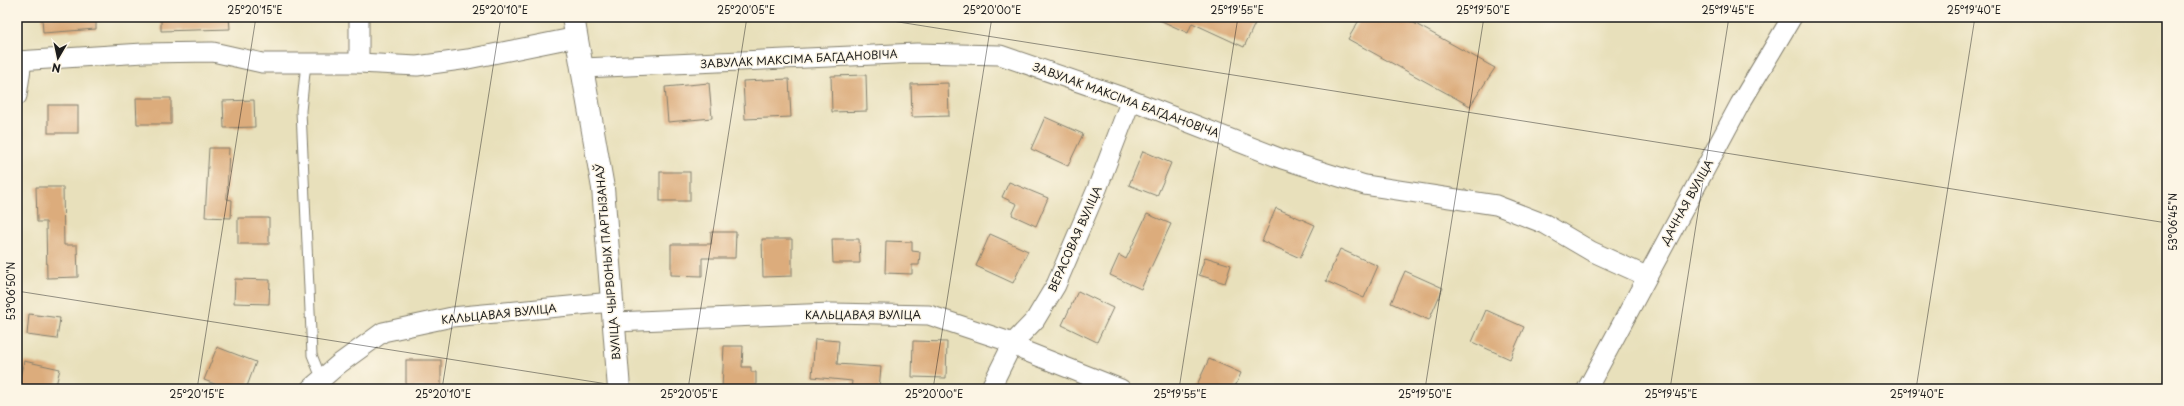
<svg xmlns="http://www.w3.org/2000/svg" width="2184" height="406" viewBox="0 0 2184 406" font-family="'Playpen Sans',sans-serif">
  <rect width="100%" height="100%" fill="#fcf5e5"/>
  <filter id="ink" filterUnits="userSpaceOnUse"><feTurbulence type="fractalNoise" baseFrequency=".025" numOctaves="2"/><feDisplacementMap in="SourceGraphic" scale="8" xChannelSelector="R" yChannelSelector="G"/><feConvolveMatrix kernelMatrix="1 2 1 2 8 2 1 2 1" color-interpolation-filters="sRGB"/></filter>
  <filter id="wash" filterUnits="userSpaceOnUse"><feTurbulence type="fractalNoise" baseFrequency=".012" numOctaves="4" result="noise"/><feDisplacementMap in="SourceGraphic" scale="16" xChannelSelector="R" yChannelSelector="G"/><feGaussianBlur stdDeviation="0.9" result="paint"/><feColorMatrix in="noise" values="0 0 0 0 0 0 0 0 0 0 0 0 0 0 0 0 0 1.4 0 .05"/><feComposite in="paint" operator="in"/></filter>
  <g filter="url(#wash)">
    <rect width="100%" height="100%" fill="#e8e0bb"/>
    <g id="blocks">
      <g fill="#dcac7c">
        <polygon points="42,17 96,17 96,29 43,33"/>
        <polygon points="161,17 229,17 230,29 161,31"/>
        <polygon points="1153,17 1258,17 1244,47 1192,23 1188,33"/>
        <polygon points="1361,17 1403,17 1495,68 1470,106 1348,39"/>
        <polygon points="866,75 867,111 832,112 831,76"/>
        <polygon points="789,79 791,117 745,119 743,81"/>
        <polygon points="709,83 712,118 668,122 665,87"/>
        <polygon points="948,83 949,116 912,117 911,84"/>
        <polygon points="136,98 171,98 171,124 137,124"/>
        <polygon points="254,100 255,127 224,128 223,101"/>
        <rect x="48" y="105" width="30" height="28"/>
        <polygon points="1045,117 1083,134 1068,166 1031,149"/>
        <polygon points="209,148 229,148 227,199 232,200 231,218 205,217"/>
        <polygon points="1143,151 1171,163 1157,196 1129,185"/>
        <rect x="660" y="172" width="30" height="29"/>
        <polygon points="1009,182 1048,198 1036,226 1012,215 1017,204 1002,197"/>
        <polygon points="36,187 63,187 64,245 77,245 78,277 47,278 46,222 37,222"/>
        <polygon points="1276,208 1315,225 1300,258 1262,241"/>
        <polygon points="1147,214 1171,224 1141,289 1110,275 1119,255 1126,259"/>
        <rect x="238" y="218" width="31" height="26"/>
        <polygon points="711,232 736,232 735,258 702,258 702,276 671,275 671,244 711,244"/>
        <polygon points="990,234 1028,251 1013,283 976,266"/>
        <polygon points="762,239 792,239 792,276 763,277"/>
        <polygon points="832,239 859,239 860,263 833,263"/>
        <polygon points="886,241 912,242 912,251 920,252 919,265 912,265 912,274 885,273"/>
        <polygon points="1340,249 1378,266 1364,298 1326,281"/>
        <polygon points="1205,257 1231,265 1225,283 1199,275"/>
        <polygon points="1405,271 1443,288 1429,320 1391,303"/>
        <polygon points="235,279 270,280 269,304 234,303"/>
        <polygon points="1078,291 1113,308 1097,342 1062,325"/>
        <polygon points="1486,310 1524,327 1510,359 1472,342"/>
        <polygon points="29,314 60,318 57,339 27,335"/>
        <polygon points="815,339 839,341 837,364 881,367 879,389 851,389 852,381 812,377"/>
        <polygon points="913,341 947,342 946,378 912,377"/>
        <polygon points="724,346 743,346 742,367 751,367 751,372 756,372 756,389 722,389"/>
        <polygon points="217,347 256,362 246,389 228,389 204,380"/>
        <polygon points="1209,359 1241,373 1234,389 1195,389"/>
        <rect x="406" y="360" width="35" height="27"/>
        <polygon points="24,361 60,369 55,389 17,389"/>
      </g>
    </g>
  </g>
  <g filter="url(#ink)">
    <use href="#blocks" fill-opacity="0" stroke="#827e6c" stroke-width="1"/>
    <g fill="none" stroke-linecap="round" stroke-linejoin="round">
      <g stroke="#827e6c" stroke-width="11">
        <polyline id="service" points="306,63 301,111 312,355 318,370 323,377"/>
      </g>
      <g stroke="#827e6c" stroke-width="21">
        <g id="minor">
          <polyline points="359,17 359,63"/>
          <polyline points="17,61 143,53 213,52 262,63 359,63 417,66 468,59 577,37"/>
          <polyline points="583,68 917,53 1000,55 1131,100 1282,159 1365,185 1496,205 1545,224 1591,251 1646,276"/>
          <polyline points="17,96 22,61"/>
          <polyline points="615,322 831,313 929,315 1013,343 1025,351 1121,389"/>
          <polyline points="310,389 339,364 383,332 452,317 612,302"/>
          <polyline points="990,389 1013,343 1035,320 1056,285 1097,189 1131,100"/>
          <polyline points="1587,389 1740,104 1792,17"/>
        </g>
      </g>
      <g stroke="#827e6c" stroke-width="24">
        <polyline id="tertiary" points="573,17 603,188 619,389"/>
      </g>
      <use href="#service" stroke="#fff" stroke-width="9"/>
      <use href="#minor" stroke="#fff" stroke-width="19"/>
      <use href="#tertiary" stroke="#fff" stroke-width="22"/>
    </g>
  </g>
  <path fill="none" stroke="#1c1c1c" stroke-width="1" stroke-opacity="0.45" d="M867,17L2167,223M17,291L639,389M197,389L256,17M442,389L501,17M688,389L747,17M933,389L992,17M1179,389L1238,17M1425,389L1484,17M1670,389L1729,17M1916,389L1975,17M2161,389L2167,353"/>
  <g text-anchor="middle" stroke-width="3" stroke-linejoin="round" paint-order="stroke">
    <g font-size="11" fill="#1c1c1c" stroke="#fcf5e5">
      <text transform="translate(799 59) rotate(-3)" y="4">ЗАВУЛАК МАКСІМА БАГДАНОВІЧА</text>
      <text transform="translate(1126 100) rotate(20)" y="4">ЗАВУЛАК МАКСІМА БАГДАНОВІЧА</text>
      <text transform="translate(1687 202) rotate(-61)" y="4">ДАЧНАЯ ВУЛІЦА</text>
      <text transform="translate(1075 239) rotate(-66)" y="4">ВЕРАСОВАЯ ВУЛІЦА</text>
      <text transform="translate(608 262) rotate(-95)" y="4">ВУЛІЦА ЧЫРВОНЫХ ПАРТЫЗАНАЎ</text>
      <text transform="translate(499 314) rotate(-6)" y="4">КАЛЬЦАВАЯ ВУЛІЦА</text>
      <text x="863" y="319">КАЛЬЦАВАЯ ВУЛІЦА</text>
    </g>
  </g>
  <rect width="2184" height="406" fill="none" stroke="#fcf5e5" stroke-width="44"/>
  <g transform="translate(58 58) rotate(189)" stroke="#fcf5e5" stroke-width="3" paint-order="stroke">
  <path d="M0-3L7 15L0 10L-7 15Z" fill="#1c1c1c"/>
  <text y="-6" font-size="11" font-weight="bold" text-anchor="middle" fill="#1c1c1c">N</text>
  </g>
  <rect x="22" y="22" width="2140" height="362" fill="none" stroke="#1c1c1c" stroke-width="1.5"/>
  <g font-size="10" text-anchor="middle" fill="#1c1c1c">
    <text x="255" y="14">25°20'15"E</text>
    <text x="500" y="14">25°20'10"E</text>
    <text x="746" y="14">25°20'05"E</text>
    <text x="992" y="14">25°20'00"E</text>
    <text x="1237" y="14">25°19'55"E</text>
    <text x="1483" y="14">25°19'50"E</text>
    <text x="1728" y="14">25°19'45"E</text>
    <text x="1974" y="14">25°19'40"E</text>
    <text transform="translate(2173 222) rotate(-90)" y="4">53°06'45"N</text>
    <text transform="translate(11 291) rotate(-90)" y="4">53°06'50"N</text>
    <text x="197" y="398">25°20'15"E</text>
    <text x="443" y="398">25°20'10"E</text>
    <text x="689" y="398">25°20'05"E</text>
    <text x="934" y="398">25°20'00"E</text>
    <text x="1180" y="398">25°19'55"E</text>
    <text x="1425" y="398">25°19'50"E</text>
    <text x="1671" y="398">25°19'45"E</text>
    <text x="1917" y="398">25°19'40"E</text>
  </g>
</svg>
